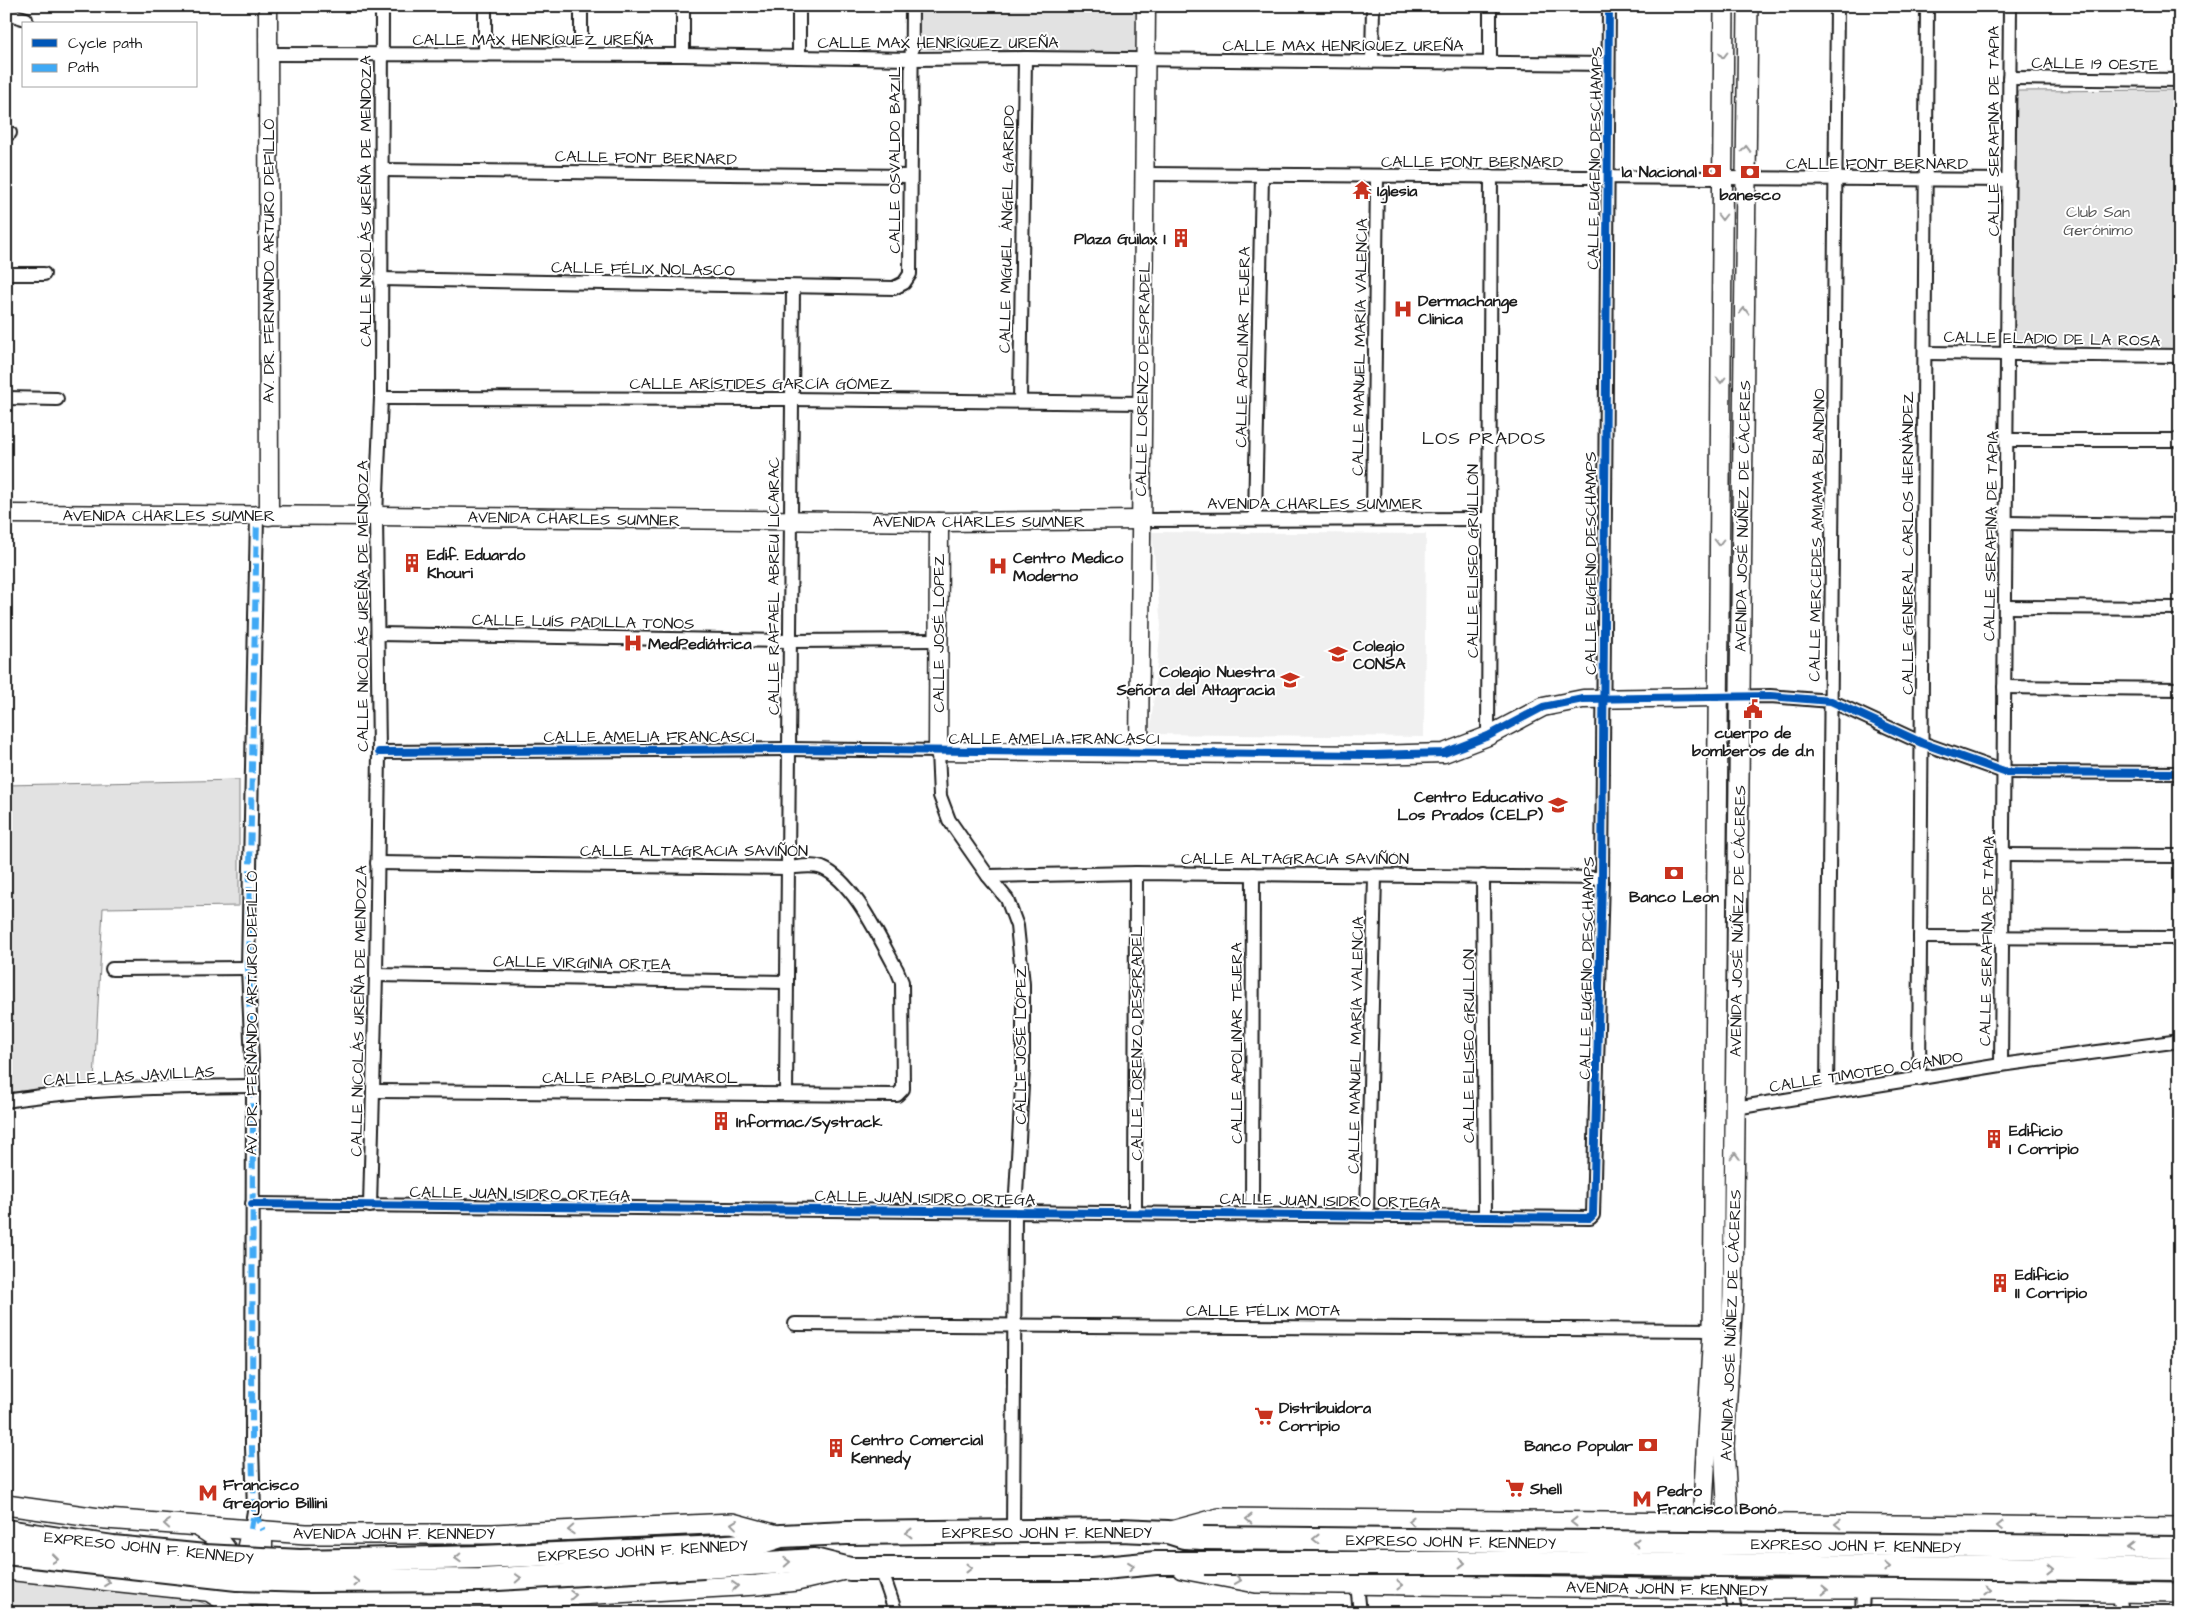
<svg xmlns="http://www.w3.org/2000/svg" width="2186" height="1619" viewBox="0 0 2186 1619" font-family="'Architects Daughter',sans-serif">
  <rect width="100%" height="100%" fill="#fff"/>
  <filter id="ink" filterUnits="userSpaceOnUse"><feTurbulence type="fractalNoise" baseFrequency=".02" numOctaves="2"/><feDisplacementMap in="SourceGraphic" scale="10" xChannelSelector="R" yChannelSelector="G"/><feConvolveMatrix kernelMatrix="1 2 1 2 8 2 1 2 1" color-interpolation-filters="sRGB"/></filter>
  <g filter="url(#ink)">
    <polygon fill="#f0f0f0" points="1152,532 1426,534 1424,737 1150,734 1161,626"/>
    <g fill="#e2e2e2" stroke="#7f7f7f">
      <polygon points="918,6 1146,6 1146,54 918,48"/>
      <polygon points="2180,90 2180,350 2014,349 2017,91"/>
      <polygon points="239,780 239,906 103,908 94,1082 6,1093 6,785"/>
      <polygon points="6,1579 194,1599 217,1609 221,1613 6,1613"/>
    </g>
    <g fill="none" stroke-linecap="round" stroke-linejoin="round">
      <g stroke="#1c1c1c" stroke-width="16">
        <g id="street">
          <polyline points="485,6 485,55"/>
          <polyline points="581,6 581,54"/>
          <polyline points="1490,6 1490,62"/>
          <polyline points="6,13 26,19"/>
          <polyline points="267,54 683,55 911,59 1025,58 1608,64"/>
          <polyline points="683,55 683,6"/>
          <polyline points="799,57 799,6"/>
          <polyline points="1372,61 1373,6"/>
          <polyline points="2009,78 2180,80"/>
          <polyline points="6,133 10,133"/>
          <polyline points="382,170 909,176"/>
          <polyline points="1144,174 2009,180"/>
          <polyline points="6,274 44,274"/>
          <polyline points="380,279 894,288 904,283 910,274 912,6"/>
          <polyline points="1925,353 2180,356"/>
          <polyline points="6,398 57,399"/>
          <polyline points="381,398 791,399 1142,403"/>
          <polyline points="1020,401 1025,58"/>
          <polyline points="2007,440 2180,440"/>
          <polyline points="1255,518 1262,176"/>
          <polyline points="1373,519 1377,177"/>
          <polyline points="1141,520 1489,519"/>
          <polyline points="2006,523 2180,525"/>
          <polyline points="2005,607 2180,608"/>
          <polyline points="378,634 789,641 938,640"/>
          <polyline points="2004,687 2180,689"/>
          <polyline points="1718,697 1770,696 1831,701 1922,743 2004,772 2180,773"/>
          <polyline points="1488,736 1491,176"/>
          <polyline points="379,752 788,749 938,751 940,796 949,820 988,876 1007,899 1017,926 1023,984 1023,1068 1015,1212 1013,1531"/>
          <polyline points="2003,855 2180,856"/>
          <polyline points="988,876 1136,873 1602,878"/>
          <polyline points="1483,876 1485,1217"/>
          <polyline points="1920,937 2180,938"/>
          <polyline points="112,969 248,968"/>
          <polyline points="376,975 786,982"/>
          <polyline points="2001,1065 2010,6"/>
          <polyline points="1919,1079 1927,6"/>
          <path d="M374,1091L897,1095L903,1089L902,982L897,970C880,940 854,881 822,868C811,864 799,867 787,868L377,863"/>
          <polyline points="1827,1093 1837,6"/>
          <polyline points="786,1094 793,287"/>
          <path d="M6,1101C87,1088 171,1087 253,1086"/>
          <polyline points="1735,1108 2001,1065 2180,1041"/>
          <polyline points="252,1204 1590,1218 1593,1215 1602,878 1609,6"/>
          <polyline points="370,1206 376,975 379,752 376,516 381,398 382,6"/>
          <polyline points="1135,1212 1136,873"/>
          <polyline points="1252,1213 1253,874"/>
          <polyline points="1367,1214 1375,876"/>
          <polyline points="795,1324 1721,1330"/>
          <polyline points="251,1529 254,1511 252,1447 253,1086 248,968 257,516"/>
          <polyline points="881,1569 896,1613"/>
          <polyline points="1357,1584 1360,1613"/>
          <polyline points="1731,1589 1735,1613"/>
          <polyline points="2119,1593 2122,1613"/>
          <polyline points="1862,1613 1863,1590"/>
        </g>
      </g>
      <g stroke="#1c1c1c" stroke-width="21">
        <g id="secondary">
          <polyline points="268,6 269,516"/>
          <polyline points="6,514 376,516 939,522 1141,520"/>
          <polyline points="939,522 938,751 1373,755 1444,753 1488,736 1543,707 1583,699 1718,697"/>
          <polyline points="1139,752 1146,6"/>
          <polyline points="263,1530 263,1577 282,1613"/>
          <polyline points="241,1570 251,1529"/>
        </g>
      </g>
      <g stroke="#1c1c1c" stroke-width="22">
        <g id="primary">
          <polyline points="1724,6 1713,1330 1702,1523 1702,1551 1709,1570 1731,1589"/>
          <polyline points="6,1505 106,1519 306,1534 493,1534 732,1523 781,1536"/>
          <path d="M199,1527C216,1537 234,1548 228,1570"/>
          <polyline points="1168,1532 1219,1518 2180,1528"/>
          <polyline points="1730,1558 1724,1446 1733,1297 1748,6"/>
          <polyline points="1182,1569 1256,1583 1731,1589 1898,1589 2180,1593"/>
          <polyline points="6,1570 244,1595 419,1598 562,1596 757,1585 797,1581 849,1569"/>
          <polyline points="213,1594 244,1613"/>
          <polyline points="323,1613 336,1604 351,1599"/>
        </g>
      </g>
      <g stroke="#1c1c1c" stroke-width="26">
        <g id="highway">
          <polyline points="699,1548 756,1544 781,1536 847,1533 1120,1530 1168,1532 1184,1537 1203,1538"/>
          <polyline points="704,1567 814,1560 850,1569 1093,1569 1156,1563 1204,1563"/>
        </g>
      </g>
      <use href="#street" stroke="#fff" stroke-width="12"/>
      <use href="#secondary" stroke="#fff" stroke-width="18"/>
      <use href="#primary" stroke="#fff" stroke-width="19"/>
      <use href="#highway" stroke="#fff" stroke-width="22"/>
      <g stroke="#1c1c1c" stroke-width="26" stroke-linecap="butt">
        <g id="highway-bridge">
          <polyline points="6,1531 113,1547 205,1556 300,1561 481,1557 699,1548"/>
          <polyline points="1203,1538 2180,1548"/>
          <polyline points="6,1553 237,1579 310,1581 480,1580 704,1567"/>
          <polyline points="1204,1563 1537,1563 2180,1570"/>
        </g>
      </g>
      <use href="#highway-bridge" stroke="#fff" stroke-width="22"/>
      <g stroke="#3fa9f5" stroke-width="6" stroke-dasharray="12 6" stroke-linecap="butt">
        <polyline points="254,1512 263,1530"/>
        <polyline points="251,1529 254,1511 252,1447 253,1086 248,968 257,516"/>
      </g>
      <g stroke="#fff" stroke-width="11">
        <g id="cycleway">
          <polyline points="379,752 788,749 1373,755 1444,753 1488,736 1543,707 1583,699 1770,696 1831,701 1922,743 2004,772 2180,773"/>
          <polyline points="252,1204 1590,1218 1593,1215 1602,878 1609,6"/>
        </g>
      </g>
      <use href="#cycleway" stroke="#0057b8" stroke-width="8"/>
    </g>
    <defs><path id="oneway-chevron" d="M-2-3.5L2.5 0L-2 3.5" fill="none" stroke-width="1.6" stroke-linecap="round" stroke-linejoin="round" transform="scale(1.25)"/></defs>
    <g stroke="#999">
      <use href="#oneway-chevron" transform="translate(1723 55) rotate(90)"/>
      <use href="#oneway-chevron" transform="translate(1746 149) rotate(-89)"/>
      <use href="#oneway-chevron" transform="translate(1722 217) rotate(90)"/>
      <use href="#oneway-chevron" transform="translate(1744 311) rotate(-89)"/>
      <use href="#oneway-chevron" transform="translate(1721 380) rotate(90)"/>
      <use href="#oneway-chevron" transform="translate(1719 542) rotate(90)"/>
      <use href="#oneway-chevron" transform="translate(1735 1156) rotate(-89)"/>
      <use href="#oneway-chevron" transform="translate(1249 1519) rotate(-179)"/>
      <use href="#oneway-chevron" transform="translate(1411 1521) rotate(-179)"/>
      <use href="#oneway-chevron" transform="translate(1574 1522) rotate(-180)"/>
      <use href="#oneway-chevron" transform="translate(167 1524) rotate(-175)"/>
      <use href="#oneway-chevron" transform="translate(734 1524) rotate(-173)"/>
      <use href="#oneway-chevron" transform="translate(1838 1524) rotate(-179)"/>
      <use href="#oneway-chevron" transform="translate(2000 1526) rotate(-179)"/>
      <use href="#oneway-chevron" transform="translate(571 1530) rotate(177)"/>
      <use href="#oneway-chevron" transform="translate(909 1533) rotate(180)"/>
      <use href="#oneway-chevron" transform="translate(1316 1539) rotate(-179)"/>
      <use href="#oneway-chevron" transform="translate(1636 1543) rotate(-179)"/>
      <use href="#oneway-chevron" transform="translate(2131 1548) rotate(-179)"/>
      <use href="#oneway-chevron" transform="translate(458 1558) rotate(178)"/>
      <use href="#oneway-chevron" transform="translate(55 1559) rotate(7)"/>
      <use href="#oneway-chevron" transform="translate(787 1562) rotate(-3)"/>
      <use href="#oneway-chevron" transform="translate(1462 1563)"/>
      <use href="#oneway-chevron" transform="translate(1131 1566) rotate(-6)"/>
      <use href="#oneway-chevron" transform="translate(1887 1567) rotate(1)"/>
      <use href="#oneway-chevron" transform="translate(969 1568)"/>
      <use href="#oneway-chevron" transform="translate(2050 1569) rotate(1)"/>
      <use href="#oneway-chevron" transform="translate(518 1578) rotate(-3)"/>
      <use href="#oneway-chevron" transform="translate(1238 1580) rotate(8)"/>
      <use href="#oneway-chevron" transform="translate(107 1582) rotate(6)"/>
      <use href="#oneway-chevron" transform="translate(356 1582)"/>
      <use href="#oneway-chevron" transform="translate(1400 1585) rotate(1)"/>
      <use href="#oneway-chevron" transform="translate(735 1586) rotate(-4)"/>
      <use href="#oneway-chevron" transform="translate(1825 1590)"/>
      <use href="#oneway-chevron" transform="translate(1988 1591) rotate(1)"/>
      <use href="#oneway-chevron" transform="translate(573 1595) rotate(-3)"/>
    </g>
  </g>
  <defs>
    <g id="bank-bare" transform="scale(1.5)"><path d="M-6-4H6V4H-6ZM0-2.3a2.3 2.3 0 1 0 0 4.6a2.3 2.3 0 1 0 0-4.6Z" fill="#c8321e" stroke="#fff" stroke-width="2.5" paint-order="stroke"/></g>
    <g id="temple-bare" transform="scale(1.5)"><path d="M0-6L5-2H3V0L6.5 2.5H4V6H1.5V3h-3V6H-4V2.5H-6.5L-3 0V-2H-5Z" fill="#c8321e" stroke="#fff" stroke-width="2.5" paint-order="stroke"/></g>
    <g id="building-bare" transform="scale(1.5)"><path d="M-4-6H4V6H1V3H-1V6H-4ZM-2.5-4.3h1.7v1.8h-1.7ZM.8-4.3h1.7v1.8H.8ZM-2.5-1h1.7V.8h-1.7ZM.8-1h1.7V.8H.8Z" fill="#c8321e" stroke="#fff" stroke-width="2.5" paint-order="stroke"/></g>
    <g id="hospital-bare" transform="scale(1.5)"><path d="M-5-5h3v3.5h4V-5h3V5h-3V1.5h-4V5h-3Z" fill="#c8321e" stroke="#fff" stroke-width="2.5" paint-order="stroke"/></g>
    <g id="school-bare" transform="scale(1.5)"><path d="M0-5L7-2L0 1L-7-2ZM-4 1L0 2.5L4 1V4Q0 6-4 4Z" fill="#c8321e" stroke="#fff" stroke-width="2.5" paint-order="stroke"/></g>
    <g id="civic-bare" transform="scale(1.5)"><path d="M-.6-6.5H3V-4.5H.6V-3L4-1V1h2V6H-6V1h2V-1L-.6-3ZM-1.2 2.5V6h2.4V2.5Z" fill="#c8321e" stroke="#fff" stroke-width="2.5" paint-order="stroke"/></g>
    <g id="supermarket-bare" transform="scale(1.5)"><path d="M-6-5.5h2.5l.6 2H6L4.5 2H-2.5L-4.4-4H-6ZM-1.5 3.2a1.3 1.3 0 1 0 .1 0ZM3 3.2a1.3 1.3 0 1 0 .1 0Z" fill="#c8321e" stroke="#fff" stroke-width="2.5" paint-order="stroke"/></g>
    <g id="metro-bare" transform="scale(1.5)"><path d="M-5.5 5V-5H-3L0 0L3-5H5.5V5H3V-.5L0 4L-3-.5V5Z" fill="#c8321e" stroke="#fff" stroke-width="2.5" paint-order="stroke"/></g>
  </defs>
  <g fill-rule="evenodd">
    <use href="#bank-bare" x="1712" y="171"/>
    <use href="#bank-bare" x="1750" y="172"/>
    <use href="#temple-bare" x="1362" y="190"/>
    <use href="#building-bare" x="1181" y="238"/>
    <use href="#hospital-bare" x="1403" y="309"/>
    <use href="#building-bare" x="412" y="563"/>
    <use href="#hospital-bare" x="998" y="566"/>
    <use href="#hospital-bare" x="633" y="643"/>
    <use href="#school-bare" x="1338" y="654"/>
    <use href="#school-bare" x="1290" y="680"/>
    <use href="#civic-bare" x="1753" y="709"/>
    <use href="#school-bare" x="1558" y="805"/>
    <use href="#bank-bare" x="1674" y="873"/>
    <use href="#building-bare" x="721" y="1121"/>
    <use href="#building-bare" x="1994" y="1139"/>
    <use href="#building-bare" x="2000" y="1283"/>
    <use href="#supermarket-bare" x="1264" y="1416"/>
    <use href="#bank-bare" x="1648" y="1445"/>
    <use href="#building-bare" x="836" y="1448"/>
    <use href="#supermarket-bare" x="1515" y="1488"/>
    <use href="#metro-bare" x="208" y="1493"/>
    <use href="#metro-bare" x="1642" y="1499"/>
  </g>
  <g text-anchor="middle" stroke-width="4" stroke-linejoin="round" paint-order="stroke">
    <g font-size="16" fill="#1c1c1c" stroke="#fff">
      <text x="533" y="45">CALLE MAX HENRÍQUEZ UREÑA</text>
      <text x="938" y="48">CALLE MAX HENRÍQUEZ UREÑA</text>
      <text x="1343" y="51">CALLE MAX HENRÍQUEZ UREÑA</text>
      <text transform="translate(2095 63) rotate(1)" y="6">CALLE 19 OESTE</text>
      <text transform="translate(1993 131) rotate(-90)" y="6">CALLE SERAFINA DE TAPIA</text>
      <text transform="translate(646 157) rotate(1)" y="6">CALLE FONT BERNARD</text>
      <text transform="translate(1594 158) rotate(-89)" y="6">CALLE EUGENIO DESCHAMPS</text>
      <text transform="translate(894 160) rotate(-90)" y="6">CALLE OSVALDO BAZIL</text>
      <text x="1472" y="167">CALLE FONT BERNARD</text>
      <text x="1877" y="169">CALLE FONT BERNARD</text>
      <text transform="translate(365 201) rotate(-90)" y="6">CALLE NICOLÁS UREÑA DE MENDOZA</text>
      <text transform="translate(1006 229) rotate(-89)" y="6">CALLE MIGUEL ÁNGEL GARRIDO</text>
      <text transform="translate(268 261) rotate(-90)" y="6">AV. DR. FERNANDO ARTURO DEFILLÓ</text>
      <text transform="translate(643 268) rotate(1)" y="6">CALLE FÉLIX NOLASCO</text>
      <text transform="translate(2052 338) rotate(1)" y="6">CALLE ELADIO DE LA ROSA</text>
      <text transform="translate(1242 347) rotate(-89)" y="6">CALLE APOLINAR TEJERA</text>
      <text transform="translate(1359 347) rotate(-89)" y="6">CALLE MANUEL MARÍA VALENCIA</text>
      <text transform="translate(1142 379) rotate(-89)" y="6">CALLE LORENZO DESPRADEL</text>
      <text x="761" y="389">CALLE ARÍSTIDES GARCÍA GÓMEZ</text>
      <text x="1315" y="509">AVENIDA CHARLES SUMMER</text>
      <text x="169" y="521">AVENIDA CHARLES SUMNER</text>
      <text transform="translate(1742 516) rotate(-89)" y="6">AVENIDA JOSÉ NÚÑEZ DE CÁCERES</text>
      <text transform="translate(574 518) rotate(1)" y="6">AVENIDA CHARLES SUMNER</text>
      <text x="979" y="527">AVENIDA CHARLES SUMNER</text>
      <text transform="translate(1816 535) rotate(-89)" y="6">CALLE MERCEDES AMIAMA BLANDINO</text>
      <text transform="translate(1990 536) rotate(-89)" y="6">CALLE SERAFINA DE TAPIA</text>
      <text transform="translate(1907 543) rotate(-90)" y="6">CALLE GENERAL CARLOS HERNÁNDEZ</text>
      <text transform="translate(1472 561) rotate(-90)" y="6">CALLE ELISEO GRULLÓN</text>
      <text transform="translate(1590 563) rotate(-90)" y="6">CALLE EUGENIO DESCHAMPS</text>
      <text transform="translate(773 586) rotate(-90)" y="6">CALLE RAFAEL ABREU LICAIRAC</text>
      <text transform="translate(362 606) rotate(-90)" y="6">CALLE NICOLÁS UREÑA DE MENDOZA</text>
      <text transform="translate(583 621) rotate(1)" y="6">CALLE LUÍS PADILLA TONOS</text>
      <text transform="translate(938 633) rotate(-90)" y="6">CALLE JOSÉ LÓPEZ</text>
      <text x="649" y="742">CALLE AMELIA FRANCASCI</text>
      <text x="1054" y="744">CALLE AMELIA FRANCASCI</text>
      <text x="694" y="856">CALLE ALTAGRACIA SAVIÑÓN</text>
      <text x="1295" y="864">CALLE ALTAGRACIA SAVIÑÓN</text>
      <text transform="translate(1737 921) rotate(-89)" y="6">AVENIDA JOSÉ NÚÑEZ DE CÁCERES</text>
      <text transform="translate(1986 941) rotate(-89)" y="6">CALLE SERAFINA DE TAPIA</text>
      <text transform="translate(582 962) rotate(1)" y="6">CALLE VIRGINIA ORTEA</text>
      <text transform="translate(1586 968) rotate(-89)" y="6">CALLE EUGENIO DESCHAMPS</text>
      <text transform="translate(358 1011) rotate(-89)" y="6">CALLE NICOLÁS UREÑA DE MENDOZA</text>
      <text transform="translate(251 1013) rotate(-90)" y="6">AV. DR. FERNANDO ARTURO DEFILLÓ</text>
      <text transform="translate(1136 1043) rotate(-90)" y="6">CALLE LORENZO DESPRADEL</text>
      <text transform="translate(1236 1043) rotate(-90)" y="6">CALLE APOLINAR TEJERA</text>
      <text transform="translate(1020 1045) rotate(-90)" y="6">CALLE JOSÉ LÓPEZ</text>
      <text transform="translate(1355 1045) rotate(-89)" y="6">CALLE MANUEL MARÍA VALENCIA</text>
      <text transform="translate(1468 1046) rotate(-90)" y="6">CALLE ELISEO GRULLÓN</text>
      <text transform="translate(1866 1071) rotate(-9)" y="6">CALLE TIMOTEO OGANDO</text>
      <text transform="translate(129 1075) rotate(-3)" y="6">CALLE LAS JAVILLAS</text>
      <text x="640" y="1083">CALLE PABLO PUMAROL</text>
      <text transform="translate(520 1193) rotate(1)" y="6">CALLE JUAN ISIDRO ORTEGA</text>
      <text transform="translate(925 1197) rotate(1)" y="6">CALLE JUAN ISIDRO ORTEGA</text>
      <text transform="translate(1330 1200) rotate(1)" y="6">CALLE JUAN ISIDRO ORTEGA</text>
      <text x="1263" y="1316">CALLE FÉLIX MOTA</text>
      <text transform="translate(1730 1325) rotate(-88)" y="6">AVENIDA JOSÉ NÚÑEZ DE CÁCERES</text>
      <text x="1047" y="1538">EXPRESO JOHN F. KENNEDY</text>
      <text x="394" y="1539">AVENIDA JOHN F. KENNEDY</text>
      <text transform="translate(1451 1541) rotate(1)" y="6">EXPRESO JOHN F. KENNEDY</text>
      <text transform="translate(1856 1545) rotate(1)" y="6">EXPRESO JOHN F. KENNEDY</text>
      <text transform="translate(149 1547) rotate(6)" y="6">EXPRESO JOHN F. KENNEDY</text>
      <text transform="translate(643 1550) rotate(-3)" y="6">EXPRESO JOHN F. KENNEDY</text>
      <text transform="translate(1667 1588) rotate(1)" y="6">AVENIDA JOHN F. KENNEDY</text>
    </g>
    <g font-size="16" font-weight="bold" fill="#1c1c1c" stroke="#fff" text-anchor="start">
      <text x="1697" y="177" text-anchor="end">la Nacional</text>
      <text x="1377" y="196">Iglesia</text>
      <text x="1750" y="200" text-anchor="middle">banesco</text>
      <text x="1166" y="244" text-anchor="end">Plaza Guilax I</text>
      <text x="1418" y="306">Dermachange<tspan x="1418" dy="18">Clinica</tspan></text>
      <text x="427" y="560">Edif. Eduardo<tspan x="427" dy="18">Khouri</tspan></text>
      <text x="1013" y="563">Centro Medico<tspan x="1013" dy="18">Moderno</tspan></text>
      <text x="648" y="649">MedPediátrica</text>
      <text x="1353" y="651">Colegio<tspan x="1353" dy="18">CONSA</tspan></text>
      <text x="1275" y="677" text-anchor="end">Colegio Nuestra<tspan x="1275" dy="18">Señora del Altagracia</tspan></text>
      <text x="1753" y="738" text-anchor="middle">cuerpo de<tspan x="1753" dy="18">bomberos de d.n</tspan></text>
      <text x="1543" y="802" text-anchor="end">Centro Educativo<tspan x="1543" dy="18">Los Prados (CELP)</tspan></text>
      <text x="1674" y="902" text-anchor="middle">Banco Leon</text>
      <text x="736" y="1127">Informac/Systrack</text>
      <text x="2009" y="1136">Edificio<tspan x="2009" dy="18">I Corripio</tspan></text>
      <text x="2015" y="1280">Edificio<tspan x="2015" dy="18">II Corripio</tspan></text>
      <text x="1279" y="1413">Distribuidora<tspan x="1279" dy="18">Corripio</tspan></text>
      <text x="851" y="1445">Centro Comercial<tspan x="851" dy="18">Kennedy</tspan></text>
      <text x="1633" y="1451" text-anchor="end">Banco Popular</text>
      <text x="223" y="1490">Francisco<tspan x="223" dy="18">Gregorio Billini</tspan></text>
      <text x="1530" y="1494">Shell</text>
      <text x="1657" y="1496">Pedro<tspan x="1657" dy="18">Francisco Bonó</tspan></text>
    </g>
    <g font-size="16" fill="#575757" stroke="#fff">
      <text x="2098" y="217">Club San<tspan x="2098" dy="18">Gerónimo</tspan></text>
    </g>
    <g font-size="18" letter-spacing="1" fill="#1c1c1c" stroke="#fff">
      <text x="1484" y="444">LOS PRADOS</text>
    </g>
  </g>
  <rect width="2186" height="1619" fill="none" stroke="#fff" stroke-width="25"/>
  <rect x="12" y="12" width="2161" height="1594" fill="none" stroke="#1c1c1c" stroke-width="2" filter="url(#ink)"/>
  <rect x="22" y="22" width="175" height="65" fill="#ffffff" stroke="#a4a4a4"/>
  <rect x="32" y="39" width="25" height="8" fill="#0057b8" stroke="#a4a4a4"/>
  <text x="68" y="48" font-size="15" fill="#1c1c1c">Cycle path</text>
  <rect x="32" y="64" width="25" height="8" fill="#3fa9f5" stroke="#a4a4a4"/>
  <text x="68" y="72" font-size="15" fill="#1c1c1c">Path</text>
</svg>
